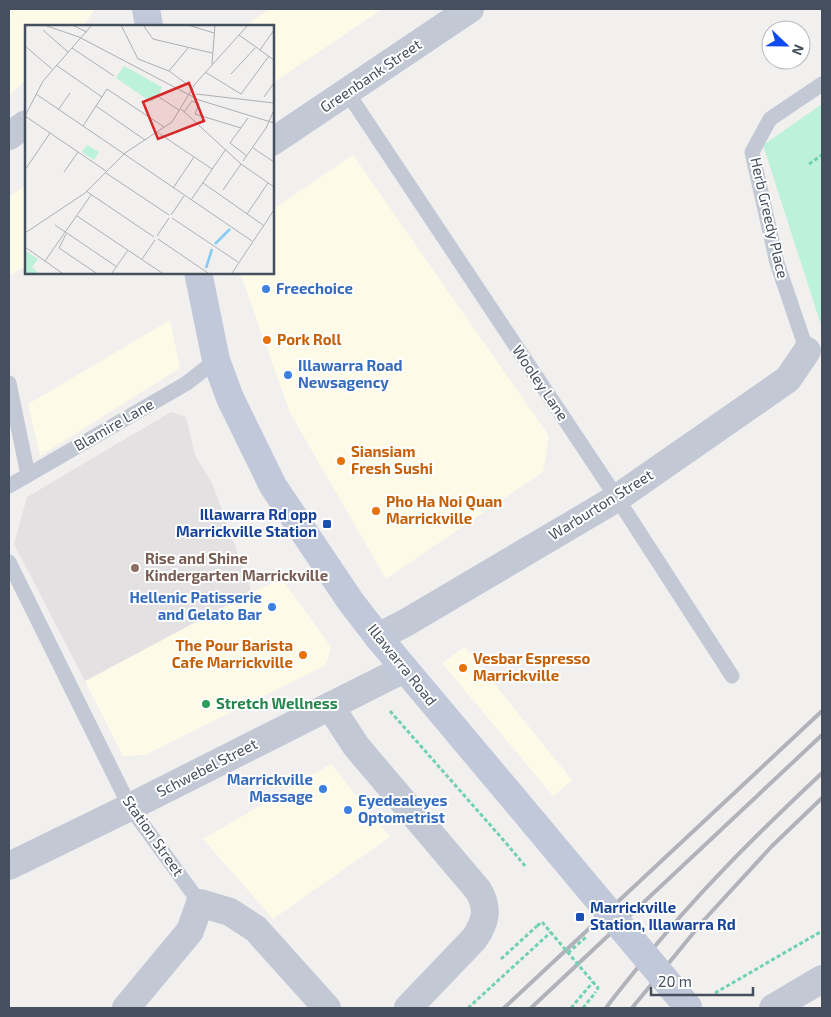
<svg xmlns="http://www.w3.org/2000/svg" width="831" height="1017" viewBox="0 0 831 1017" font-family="'Exo 2',sans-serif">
  <rect width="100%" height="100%" fill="#f2efef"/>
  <g fill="#fdfae8">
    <polygon points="9,9 95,9 83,26 26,26 26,80 9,95"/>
    <polygon points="270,9 382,9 273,83 272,26 244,26"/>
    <polygon points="353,155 549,436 543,472 386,579 290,413 240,273 272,272 273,209"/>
    <polygon points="26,185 26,266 9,276 9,197"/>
    <polygon points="170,320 180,368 40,456 28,404"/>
    <polygon points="282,579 331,647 326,665 145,755 123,756 85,681 252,592"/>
    <polygon points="465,647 572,780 553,796 442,663"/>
    <polygon points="331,764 390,837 273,919 203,839"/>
  </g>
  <polygon fill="#e3e1e1" points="171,412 186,417 195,455 212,483 252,592 85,681 14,544 27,497"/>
  <polygon fill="#bbf2d9" points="822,104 822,328 763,145"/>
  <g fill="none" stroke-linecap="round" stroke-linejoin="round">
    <g stroke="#70d2b2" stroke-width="3" stroke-dasharray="4 2.5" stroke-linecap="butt">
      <polyline points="809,164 822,155"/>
      <polyline points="390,711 506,843"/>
      <polyline points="568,953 586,937"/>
      <polyline points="501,959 537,926"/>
      <polyline points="715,993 822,931"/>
      <polyline points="468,1008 551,932"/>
      <polyline points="571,1008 593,982"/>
      <polyline points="583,1008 595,993"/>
    </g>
    <g stroke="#c2c9d5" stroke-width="15">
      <polyline points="347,92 617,498 732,676"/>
      <polyline points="807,351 777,263 752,152 770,119 822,84"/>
      <polyline points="9,383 28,475"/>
      <polyline points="9,486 187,383 216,360"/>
      <polyline points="9,562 130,807 200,903"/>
    </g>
    <g stroke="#c2c9d5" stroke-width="28">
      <polyline points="9,136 26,124"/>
      <polyline points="272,142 470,9"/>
      <polyline points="378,637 407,622 617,498 788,379 807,351"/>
      <path d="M330,706L356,746L478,890C489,908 486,922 474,939L408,1008"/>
      <polyline points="9,866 130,807 404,669"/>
      <polyline points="126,1008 190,931 200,903 230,912 256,929 327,1008"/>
      <polyline points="773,1008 822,979"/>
    </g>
    <g stroke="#c1c8d9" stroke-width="28">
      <polyline points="146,9 149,26"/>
      <polyline points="198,272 216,360 230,398 273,486 351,602 378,637 535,824"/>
    </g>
    <g stroke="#b1b3ba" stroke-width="4">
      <polyline points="504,1008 822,711"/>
      <polyline points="531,1008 822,735"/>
      <path d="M606,1008C616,994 628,980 639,966C694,896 757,834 822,773"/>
      <polyline points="632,1008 704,920 772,846 822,798"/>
    </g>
    <g stroke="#70d2b2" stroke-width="3" stroke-dasharray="4 2.5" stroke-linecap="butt">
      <polyline points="506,843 525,866"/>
      <polyline points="537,926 542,922 598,988 595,993"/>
    </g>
    <polyline stroke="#c1c8d9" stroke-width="28" points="535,824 688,1007"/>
  </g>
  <g fill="#3f7fe0" stroke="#fff" stroke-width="2">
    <circle cx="266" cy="289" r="5"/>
    <circle cx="288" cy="375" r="5"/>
    <circle cx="272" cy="607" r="5"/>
    <circle cx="323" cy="789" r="5"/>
    <circle cx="348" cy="810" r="5"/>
  </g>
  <g fill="#e8710a" stroke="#fff" stroke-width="2">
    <circle cx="267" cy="340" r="5"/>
    <circle cx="341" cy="461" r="5"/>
    <circle cx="376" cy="511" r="5"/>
    <circle cx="303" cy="655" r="5"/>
    <circle cx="463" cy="668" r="5"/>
  </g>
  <g fill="#1a4fb4" stroke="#fff" stroke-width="2">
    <rect x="322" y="519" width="10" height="10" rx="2.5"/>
    <rect x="575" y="912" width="10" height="10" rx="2.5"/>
  </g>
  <circle fill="#8d6e63" stroke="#fff" stroke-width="2" cx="135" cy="568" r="5"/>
  <circle fill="#2e9e5b" stroke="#fff" stroke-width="2" cx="206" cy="704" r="5"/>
  <g text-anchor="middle" stroke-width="4" stroke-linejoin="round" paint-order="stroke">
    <g font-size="15" fill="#464f5e" stroke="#fff">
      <text transform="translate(371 76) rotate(-34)" y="5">Greenbank Street</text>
      <text transform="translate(769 218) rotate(77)" y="5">Herb Greedy Place</text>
      <text transform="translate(540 383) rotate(56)" y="5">Wooley Lane</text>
      <text transform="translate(114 425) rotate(-30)" y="5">Blamire Lane</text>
      <text transform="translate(601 505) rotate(-32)" y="5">Warburton Street</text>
      <text transform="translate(402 665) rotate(51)" y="5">Illawarra Road</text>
      <text transform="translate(207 768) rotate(-27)" y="5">Schwebel Street</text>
      <text transform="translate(153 836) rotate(55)" y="5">Station Street</text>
    </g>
    <g font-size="15" font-weight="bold" fill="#366cbe" stroke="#fff" text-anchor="start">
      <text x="276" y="294">Freechoice</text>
      <text x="298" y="371">Illawarra Road<tspan x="298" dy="17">Newsagency</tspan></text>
      <text x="262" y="603" text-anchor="end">Hellenic Patisserie<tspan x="262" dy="17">and Gelato Bar</tspan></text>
      <text x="313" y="785" text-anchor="end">Marrickville<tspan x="313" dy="17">Massage</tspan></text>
      <text x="358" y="806">Eyedealeyes<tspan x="358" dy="17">Optometrist</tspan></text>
    </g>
    <g font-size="15" font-weight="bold" fill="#c56008" stroke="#fff" text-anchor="start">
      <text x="277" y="345">Pork Roll</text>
      <text x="351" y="457">Siansiam<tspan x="351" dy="17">Fresh Sushi</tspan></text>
      <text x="386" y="507">Pho Ha Noi Quan<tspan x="386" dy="17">Marrickville</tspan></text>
      <text x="293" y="651" text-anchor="end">The Pour Barista<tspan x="293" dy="17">Cafe Marrickville</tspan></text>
      <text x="473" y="664">Vesbar Espresso<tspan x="473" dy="17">Marrickville</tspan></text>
    </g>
    <g font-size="15" font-weight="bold" fill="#164399" stroke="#fff" text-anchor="end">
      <text x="317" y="520">Illawarra Rd opp<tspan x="317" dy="17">Marrickville Station</tspan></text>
      <text x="590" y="913" text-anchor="start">Marrickville<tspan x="590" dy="17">Station, Illawarra Rd</tspan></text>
    </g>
    <g font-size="15" font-weight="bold" fill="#785e54" stroke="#fff" text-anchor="start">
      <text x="145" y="564">Rise and Shine<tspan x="145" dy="17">Kindergarten Marrickville</tspan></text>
    </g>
    <g font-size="15" font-weight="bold" fill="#27864d" stroke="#fff" text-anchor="start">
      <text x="216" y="709">Stretch Wellness</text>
    </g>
  </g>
  <g transform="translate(25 25)">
    <rect width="249" height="249" fill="#f2efef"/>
    <path d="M99,41L137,62L134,70L126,77L91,53ZM62,120L74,127L69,135L57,127ZM0,225L13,234L7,242L13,248H0Z" fill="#bbf2d9"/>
    <path fill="none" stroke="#85caf2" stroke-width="2.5" d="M190,219L205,204M181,243L187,224"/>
    <path fill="none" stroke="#adafb5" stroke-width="1" d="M19,0L54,12L174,75L249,98M47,0L62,7M67,0L18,56L0,91L81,146M96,0L113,34L144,46L167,63M118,0L128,14L187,28M163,0L189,8M18,5L43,27M214,10L249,35M0,21L27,44M47,23L89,51M235,25L249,5M187,39L190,0M31,40L77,72M144,46L163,23M180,47L216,69L244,31M206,49L230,23M11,69L227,216M171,69L249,78M134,72L154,85M239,72L249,58M71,81L120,115M156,84L216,139L249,162M33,85L45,68M159,87L167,76L174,79L170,89L216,103M58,101L82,64L139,102M241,103L249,85M132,107L187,144M228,123L249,137M222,131L205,118L223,93M218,136L241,103M0,145L25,108M39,147L53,127M81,148L144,190M178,158L238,200M148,163L169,132M198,165L216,139M61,166L129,212M166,175L201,124M222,189L243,158M146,190L159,171M52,191L137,248M147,193L213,237M30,200L92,242M0,208L60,168L100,128L147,97L170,59L223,0M41,209L34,223L71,248M132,211L144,193M133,214L183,248M0,222L37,248M117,234L130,215M20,236L66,170M87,248L103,225M207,248L249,185"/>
    <path fill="#d62828" fill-opacity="0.15" stroke="#d62828" stroke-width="2.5" d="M164,58L179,96L133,114L118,77Z"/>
    <rect width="249" height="249" fill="none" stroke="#464f5e" stroke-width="2.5"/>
  </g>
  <rect width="831" height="1017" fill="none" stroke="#464f5e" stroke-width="20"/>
  <g transform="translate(786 45) rotate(112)"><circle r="24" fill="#ffffff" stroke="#b5b9bf"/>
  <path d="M0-4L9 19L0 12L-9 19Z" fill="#0d4bee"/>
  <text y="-8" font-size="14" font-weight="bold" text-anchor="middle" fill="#464f5e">N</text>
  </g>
  <path d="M651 987v8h102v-8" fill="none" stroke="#464f5e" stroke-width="2.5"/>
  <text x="658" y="987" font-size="15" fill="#464f5e" stroke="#ffffff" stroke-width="4" paint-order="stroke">20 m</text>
</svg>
